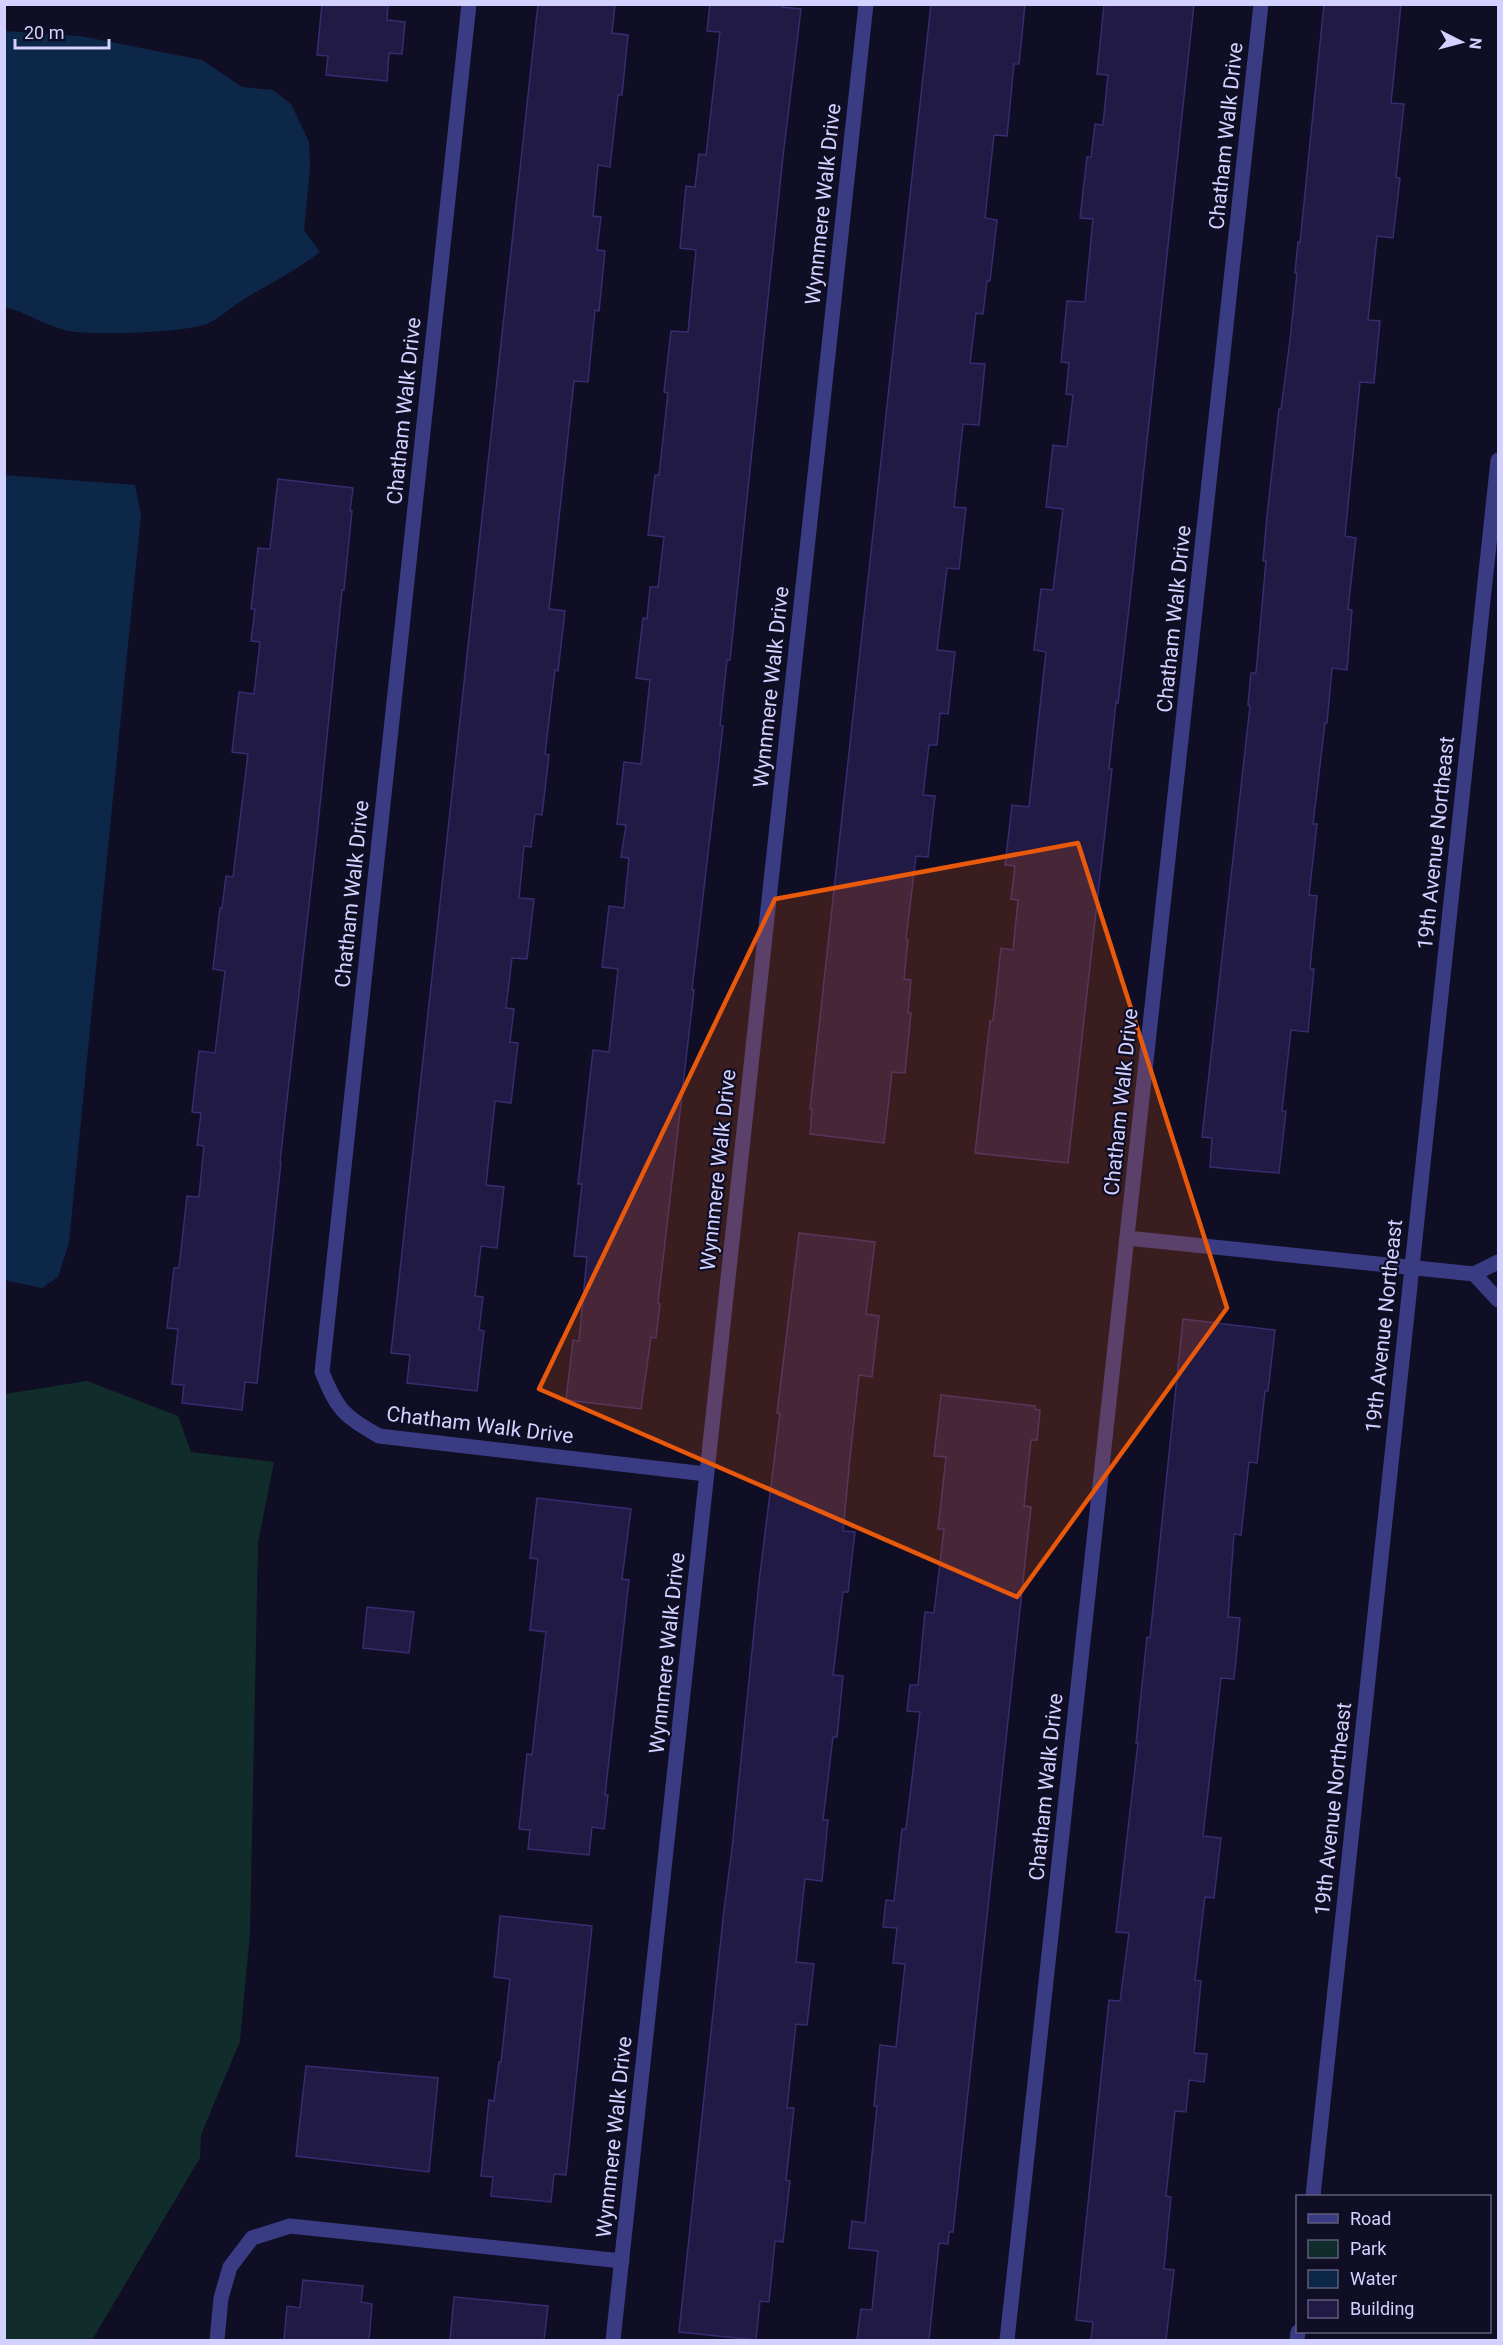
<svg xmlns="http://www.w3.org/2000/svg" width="1503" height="2345" viewBox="0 0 1503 2345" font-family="Roboto,sans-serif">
  <rect width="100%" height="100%" fill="#100e24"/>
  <polygon fill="#112d2b" points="87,1381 178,1416 191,1452 274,1462 258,1543 250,1933 240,2041 201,2135 200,2158 92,2340 5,2340 5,1394"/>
  <g fill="#0d2749">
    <path d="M5,31L80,36L202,60L242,87L273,90L291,104L309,142L310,167L304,230L320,252C294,272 270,283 243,300C231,307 221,317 209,323C189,333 86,336 64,330C43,324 25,312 5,307Z"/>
    <polygon points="4,475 135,485 141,514 69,1242 58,1277 42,1288 4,1280"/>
  </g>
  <g fill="#201a44" stroke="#362c70" stroke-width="1.5">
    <polygon points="322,4 388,4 387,20 405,22 402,54 389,53 387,81 326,75 328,56 317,55"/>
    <polygon points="538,4 615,4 612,33 628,35 622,95 618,95 610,167 598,165 593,216 601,217 597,250 605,251 599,311 595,310 588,382 574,381 549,609 565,611 558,671 555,670 545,754 549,755 542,815 535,814 531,847 524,846 519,898 534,899 527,959 512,958 506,1008 514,1009 510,1042 518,1043 511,1103 495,1101 486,1185 504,1187 497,1248 481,1246 475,1296 483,1297 479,1330 484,1331 477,1391 407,1383 410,1355 391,1353"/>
    <polygon points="710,4 783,4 782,7 801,9 783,156 730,660 727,660 720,725 723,726 692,990 694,990 658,1303 660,1304 656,1338 651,1337 641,1409 566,1400 573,1340 579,1341 587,1257 574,1256 582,1184 578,1184 593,1050 609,1052 618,969 602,967 609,906 624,908 629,858 621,857 626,825 617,824 624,762 641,764 650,680 636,678 643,618 647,619 650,587 658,587 664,537 648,535 655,475 659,475 668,393 664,392 671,331 688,332 696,250 680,248 686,186 695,187 699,154 706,155 720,32 707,31"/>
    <polygon points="931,4 1025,4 1019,64 1014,64 1007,136 994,135 985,218 997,220 990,281 987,281 983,314 976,313 970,363 985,364 979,425 963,424 954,507 966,508 959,569 947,568 937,650 955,652 948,714 940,713 937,745 929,745 923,795 935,796 928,857 916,856 906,939 908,940 904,979 911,980 908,1013 911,1013 905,1073 892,1072 884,1143 810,1134 812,1110 810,1109"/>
    <polygon points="1104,4 1194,4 1130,599 1118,703 1116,702 1109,769 1112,769 1068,1163 975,1153 990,1021 993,1021 1001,948 1013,950 1018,900 1011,899 1015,866 1005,865 1012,805 1029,807 1046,652 1034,650 1041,589 1053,590 1063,509 1046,507 1053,445 1067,447 1073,395 1066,394 1069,363 1061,362 1067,301 1085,302 1093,219 1080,218 1087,157 1091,157 1095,124 1103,125 1108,75 1097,74"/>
    <polygon points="1324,4 1401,4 1391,103 1404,104 1396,177 1400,178 1393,238 1377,236 1368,320 1380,321 1374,383 1360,382 1345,536 1356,538 1348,609 1352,610 1347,670 1332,668 1327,723 1325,723 1313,824 1317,824 1309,895 1317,896 1310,969 1314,969 1308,1032 1291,1030 1282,1111 1286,1111 1279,1173 1210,1167 1212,1138 1202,1137 1250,706 1248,705 1251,673 1256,673 1266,561 1263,561 1267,516 1279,409 1281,409 1290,340 1297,273 1295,273 1298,242 1300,243"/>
    <polygon points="278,479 353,488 350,511 352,511 344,590 342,590 317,834 280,1162 281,1162 257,1383 245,1382 242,1410 182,1403 184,1385 172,1384 178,1329 167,1328 174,1268 179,1268 187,1196 199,1197 204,1146 197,1145 201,1113 192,1112 199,1051 215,1053 225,971 213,969 220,908 222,908 226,876 233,877 248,754 232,752 239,692 254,694 260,642 251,641 255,609 251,609 258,548 270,549"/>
    <polygon points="799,1233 875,1242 866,1314 879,1316 872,1377 859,1375 850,1458 843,1531 855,1532 848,1592 843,1592 833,1675 843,1676 837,1737 833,1737 823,1820 828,1820 822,1881 805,1879 796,1962 814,1964 807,2025 796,2024 787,2108 794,2108 786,2180 790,2181 783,2242 775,2241 769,2302 760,2301 756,2340 679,2332 724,1910 732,1849 759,1582 780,1413 777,1413"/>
    <polygon points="1183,1319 1275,1330 1268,1391 1265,1391 1257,1463 1249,1462 1241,1535 1234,1534 1228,1617 1240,1618 1234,1679 1221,1678 1203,1836 1221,1838 1214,1898 1205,1897 1195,1980 1201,1981 1194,2053 1207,2054 1204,2082 1189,2080 1186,2112 1175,2111 1166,2196 1171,2197 1164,2269 1174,2270 1166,2340 1091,2340 1093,2322 1076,2320 1109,2000 1120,2001 1129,1933 1116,1932 1138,1743 1136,1743 1147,1637 1150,1638"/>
    <polygon points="941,1395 1035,1406 1035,1409 1040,1410 1037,1440 1031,1440 1024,1506 1031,1507 953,2232 949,2232 948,2244 939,2243 929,2340 857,2340 861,2309 872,2310 878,2251 849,2248 852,2221 865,2223 877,2106 874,2106 880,2045 896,2047 905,1964 893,1963 897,1928 883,1927 886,1900 894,1901 902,1829 906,1829 920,1712 907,1711 910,1685 918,1685 925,1612 934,1613 944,1529 938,1529 946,1457 934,1456"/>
    <polygon points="537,1498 631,1509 622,1579 629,1580 605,1795 608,1795 604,1829 592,1827 589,1855 528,1849 530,1830 519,1829 527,1754 532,1755 546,1632 530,1630 538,1559 530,1558"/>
    <polygon points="367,1607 414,1612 409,1653 363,1648"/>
    <polygon points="500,1916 592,1926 566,2175 554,2174 551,2202 491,2196 493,2177 481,2176 489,2100 494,2101 499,2062 501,2062 510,1979 494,1977"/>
    <polygon points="306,2066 438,2078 429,2172 296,2156"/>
    <polygon points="303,2280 363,2286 361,2302 372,2304 369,2340 284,2340 287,2306 300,2308"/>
    <polygon points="454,2297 548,2306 544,2340 450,2340"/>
  </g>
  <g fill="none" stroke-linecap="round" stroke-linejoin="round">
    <g stroke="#393b83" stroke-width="15">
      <path d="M469,4L322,1372C338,1411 343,1415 379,1436L706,1474"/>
      <polyline points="1127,1238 1474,1274 1498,1262"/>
      <polyline points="1474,1274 1498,1300"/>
      <polyline points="1313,2196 1498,460"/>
      <polyline points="217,2340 221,2298 230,2267 252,2238 290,2226 622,2261"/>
      <polyline points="613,2340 866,4"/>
      <polyline points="1007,2340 1261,4"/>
      <polyline points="1297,2340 1298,2332"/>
    </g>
  </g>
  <path fill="#e8590c" fill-opacity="0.2" stroke="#e8590c" stroke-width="4.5" stroke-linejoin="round" d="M1078,843L1227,1308L1017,1597L539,1389L775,899Z"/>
  <g text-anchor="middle" stroke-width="4.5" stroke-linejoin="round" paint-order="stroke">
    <g font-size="21" fill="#d3d1ff" stroke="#100e24">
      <text transform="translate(1226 136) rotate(-84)" y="7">Chatham Walk Drive</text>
      <text transform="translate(823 204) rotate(-84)" y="7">Wynnmere Walk Drive</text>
      <text transform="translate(404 411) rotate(-84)" y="7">Chatham Walk Drive</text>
      <text transform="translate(1174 619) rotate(-84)" y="7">Chatham Walk Drive</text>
      <text transform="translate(771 687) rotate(-84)" y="7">Wynnmere Walk Drive</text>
      <text transform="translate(1436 843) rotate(-84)" y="7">19th Avenue Northeast</text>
      <text transform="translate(352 894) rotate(-84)" y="7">Chatham Walk Drive</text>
      <text transform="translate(1121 1102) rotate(-84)" y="7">Chatham Walk Drive</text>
      <text transform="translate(718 1170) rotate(-84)" y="7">Wynnmere Walk Drive</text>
      <text transform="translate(1384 1326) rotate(-84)" y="7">19th Avenue Northeast</text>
      <text transform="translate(480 1425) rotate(7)" y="7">Chatham Walk Drive</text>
      <text transform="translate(667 1653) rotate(-84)" y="7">Wynnmere Walk Drive</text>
      <text transform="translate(1046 1787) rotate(-84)" y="7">Chatham Walk Drive</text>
      <text transform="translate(1333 1809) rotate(-84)" y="7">19th Avenue Northeast</text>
      <text transform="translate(614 2137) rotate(-84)" y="7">Wynnmere Walk Drive</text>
    </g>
  </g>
  <rect width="1503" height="2345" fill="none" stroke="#d3d1ff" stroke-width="12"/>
  <rect x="1296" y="2195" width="195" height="138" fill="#100e24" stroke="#5e5c7c" stroke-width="1.5"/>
  <rect x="1308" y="2214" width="30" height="9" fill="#393b83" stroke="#5e5c7c" stroke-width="1.5"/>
  <text x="1350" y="2225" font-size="18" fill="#d3d1ff">Road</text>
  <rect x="1308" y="2240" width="30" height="18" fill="#112d2b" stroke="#5e5c7c" stroke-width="1.5"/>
  <text x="1350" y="2255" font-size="18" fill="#d3d1ff">Park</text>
  <rect x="1308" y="2270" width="30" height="18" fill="#0d2749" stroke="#5e5c7c" stroke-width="1.5"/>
  <text x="1350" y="2285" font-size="18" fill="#d3d1ff">Water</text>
  <rect x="1308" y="2300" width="30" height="18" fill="#201a44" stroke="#5e5c7c" stroke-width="1.5"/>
  <text x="1350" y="2315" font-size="18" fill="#d3d1ff">Building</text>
  <g transform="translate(1461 42) rotate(96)" stroke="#100e24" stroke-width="4.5" paint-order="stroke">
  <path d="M0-4.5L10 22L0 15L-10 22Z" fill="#d3d1ff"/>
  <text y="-9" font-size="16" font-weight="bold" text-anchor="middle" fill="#d3d1ff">N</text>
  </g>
  <path d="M15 39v9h94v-9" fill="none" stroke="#d3d1ff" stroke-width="3"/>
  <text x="24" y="39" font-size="18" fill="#d3d1ff" stroke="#100e24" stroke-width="4.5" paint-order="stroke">20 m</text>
</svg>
